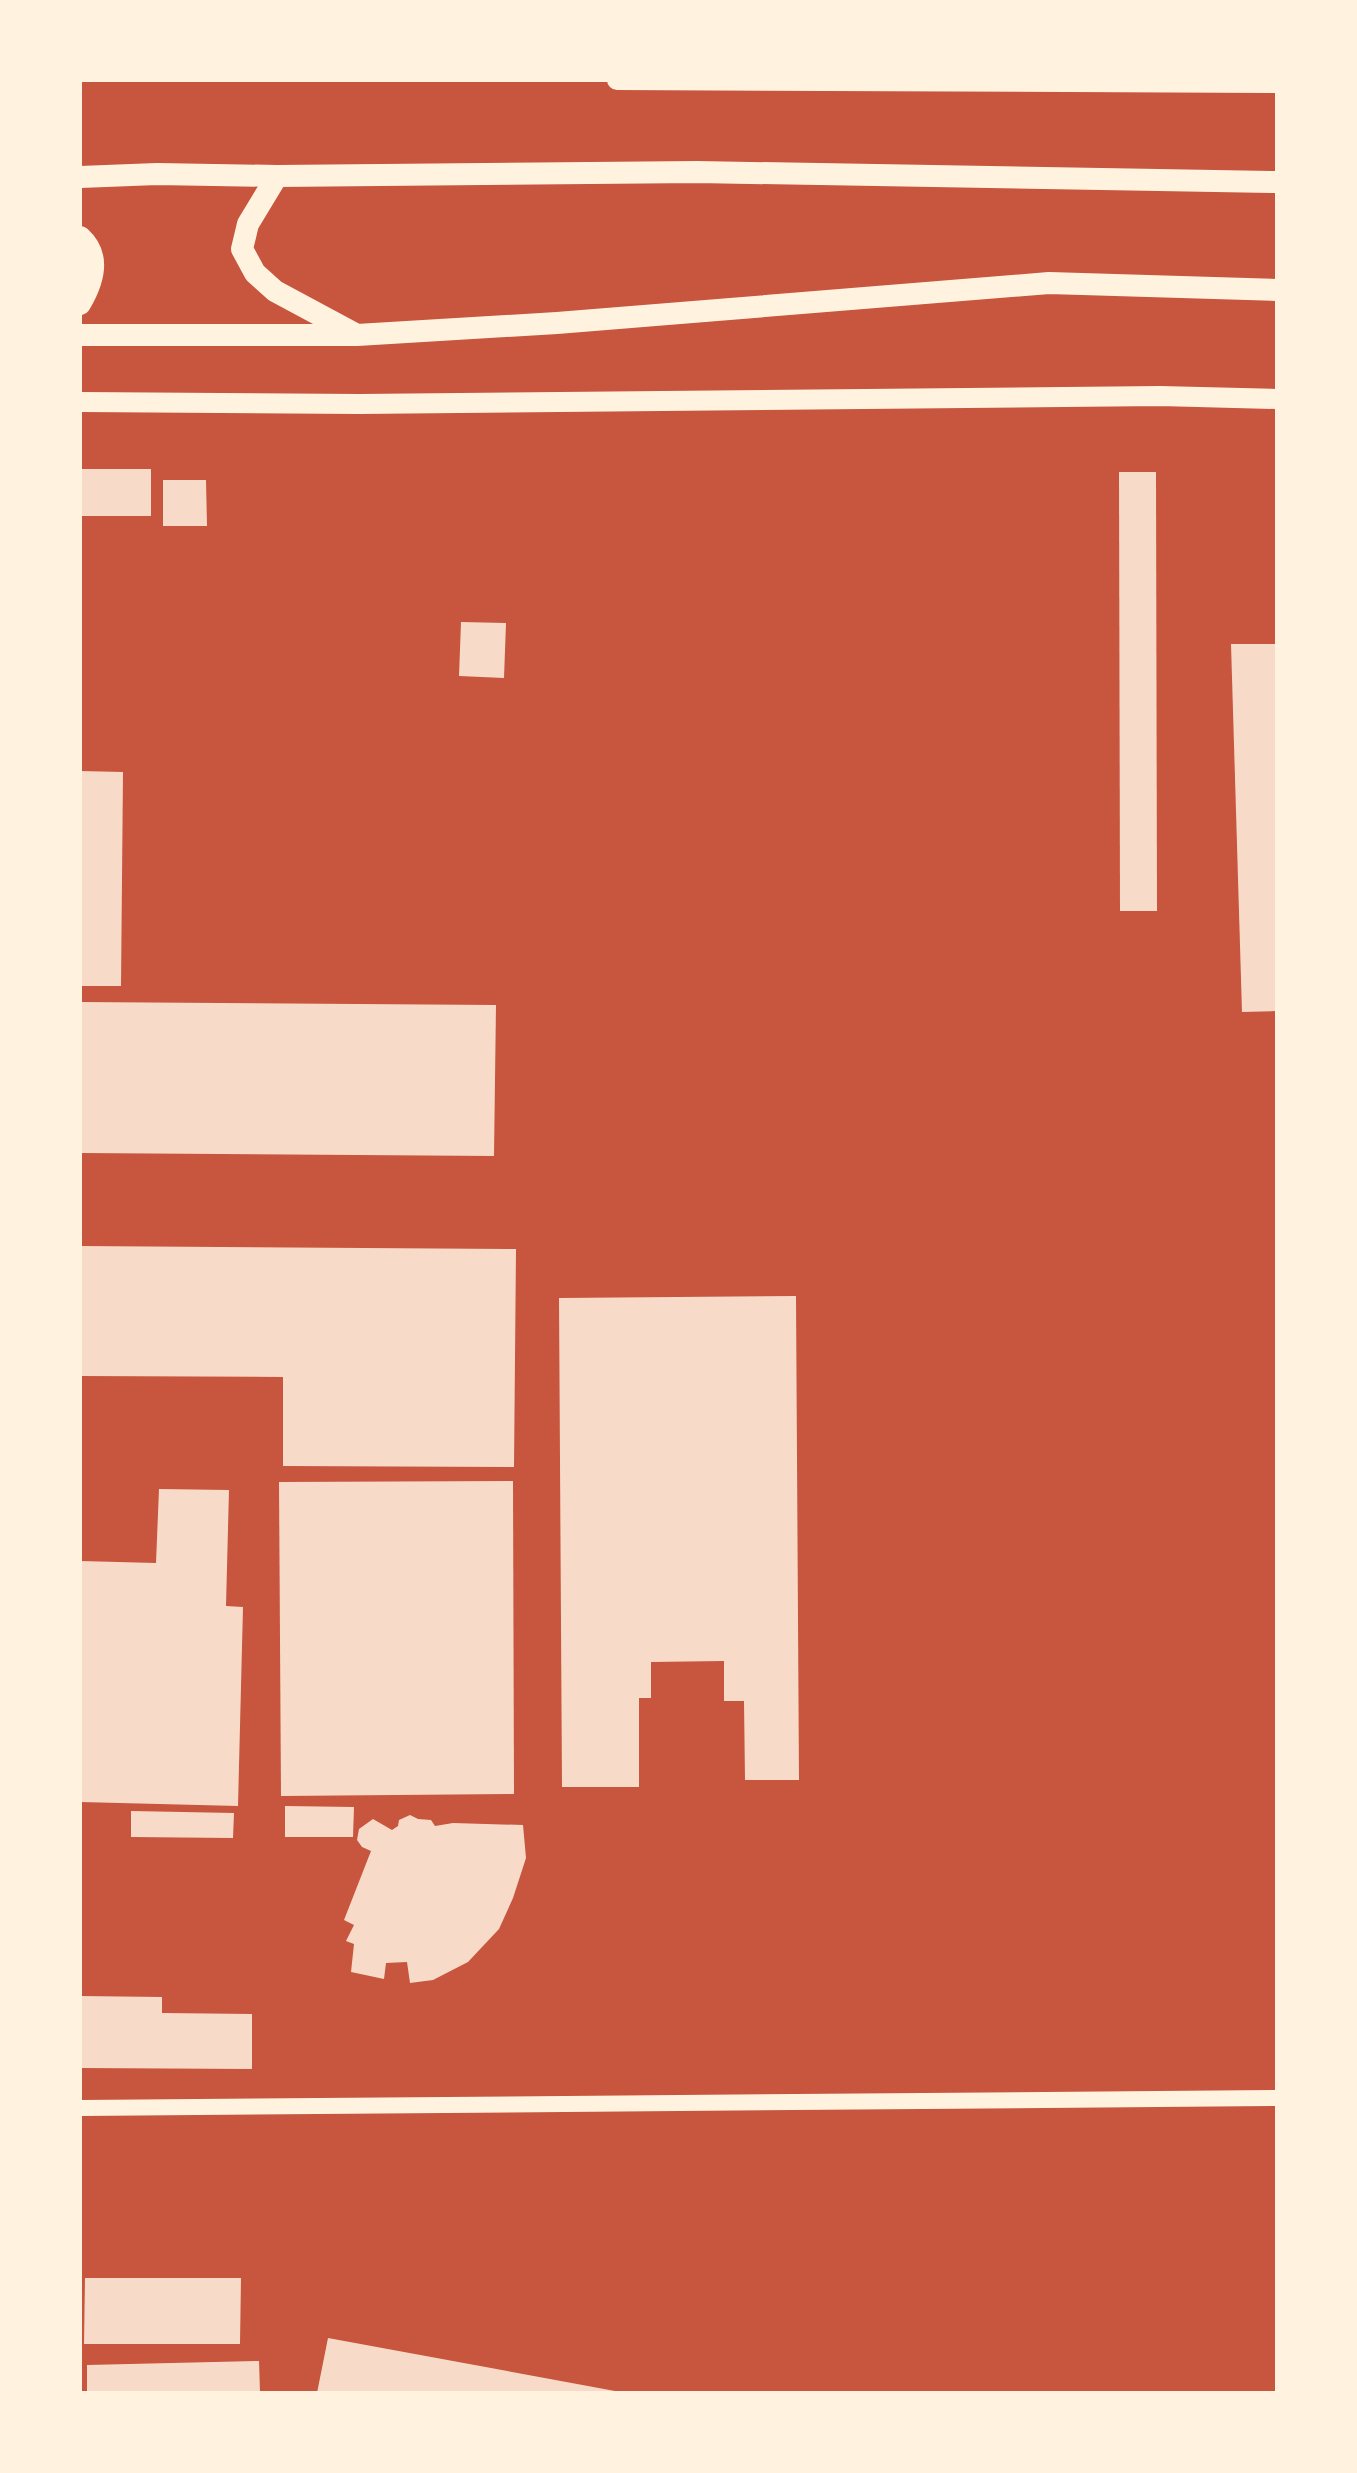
<svg xmlns="http://www.w3.org/2000/svg" width="1357" height="2473" viewBox="0 0 1357 2473" font-family="Manrope,sans-serif">
  <rect width="100%" height="100%" fill="#c8553d"/>
  <g fill="#f7dbc8">
    <rect x="80" y="469" width="71" height="47"/>
    <polygon points="1119,472 1156,472 1157,911 1120,911"/>
    <polygon points="163,480 206,480 207,526 163,526"/>
    <polygon points="461,622 506,623 504,678 459,676"/>
    <polygon points="1231,644 1277,644 1277,1011 1242,1012"/>
    <polygon points="80,771 123,772 121,986 80,986"/>
    <polygon points="80,1002 496,1005 494,1156 80,1153"/>
    <polygon points="80,1246 516,1249 514,1467 283,1466 283,1377 80,1376"/>
    <polygon points="796,1296 799,1780 745,1780 744,1701 724,1701 724,1661 651,1662 651,1698 639,1698 639,1787 562,1787 559,1298"/>
    <polygon points="513,1481 514,1794 281,1796 279,1482"/>
    <polygon points="159,1489 229,1490 226,1606 243,1607 238,1806 80,1802 80,1561 156,1563"/>
    <polygon points="285,1806 354,1807 353,1837 285,1837"/>
    <polygon points="131,1811 234,1813 233,1838 131,1837"/>
    <polygon points="410,1815 418,1819 431,1820 435,1826 453,1823 523,1825 526,1858 513,1898 499,1929 468,1962 433,1980 410,1983 407,1962 386,1963 384,1979 351,1972 354,1944 346,1941 354,1925 344,1920 371,1851 362,1847 357,1840 359,1829 373,1819 392,1830 398,1826 399,1820"/>
    <polygon points="80,1996 162,1997 162,2013 252,2014 252,2069 80,2068"/>
    <polygon points="85,2278 241,2278 240,2344 84,2344"/>
    <polygon points="328,2338 615,2391 615,2393 317,2393"/>
    <polygon points="259,2361 260,2393 87,2393 87,2365"/>
  </g>
  <g fill="none" stroke-linecap="round" stroke-linejoin="round">
    <polyline stroke="#fff3e0" stroke-width="16" points="80,2108 1277,2098"/>
    <g stroke="#fff3e0" stroke-width="20">
      <polyline points="617,80 1277,83"/>
      <polyline points="80,402 359,404 1160,396 1277,399"/>
    </g>
    <g stroke="#fff3e0" stroke-width="22">
      <polyline points="277,176 248,224 242,249 255,273 275,291 355,334"/>
      <polyline points="80,177 157,174 277,176 697,172 1277,182"/>
      <path d="M80,237C101,256 93,282 80,304"/>
      <polyline points="80,335 357,335 557,323 1049,283 1277,290"/>
    </g>
  </g>
  <rect width="1357" height="2473" fill="none" stroke="#fff3e0" stroke-width="164"/>
</svg>
